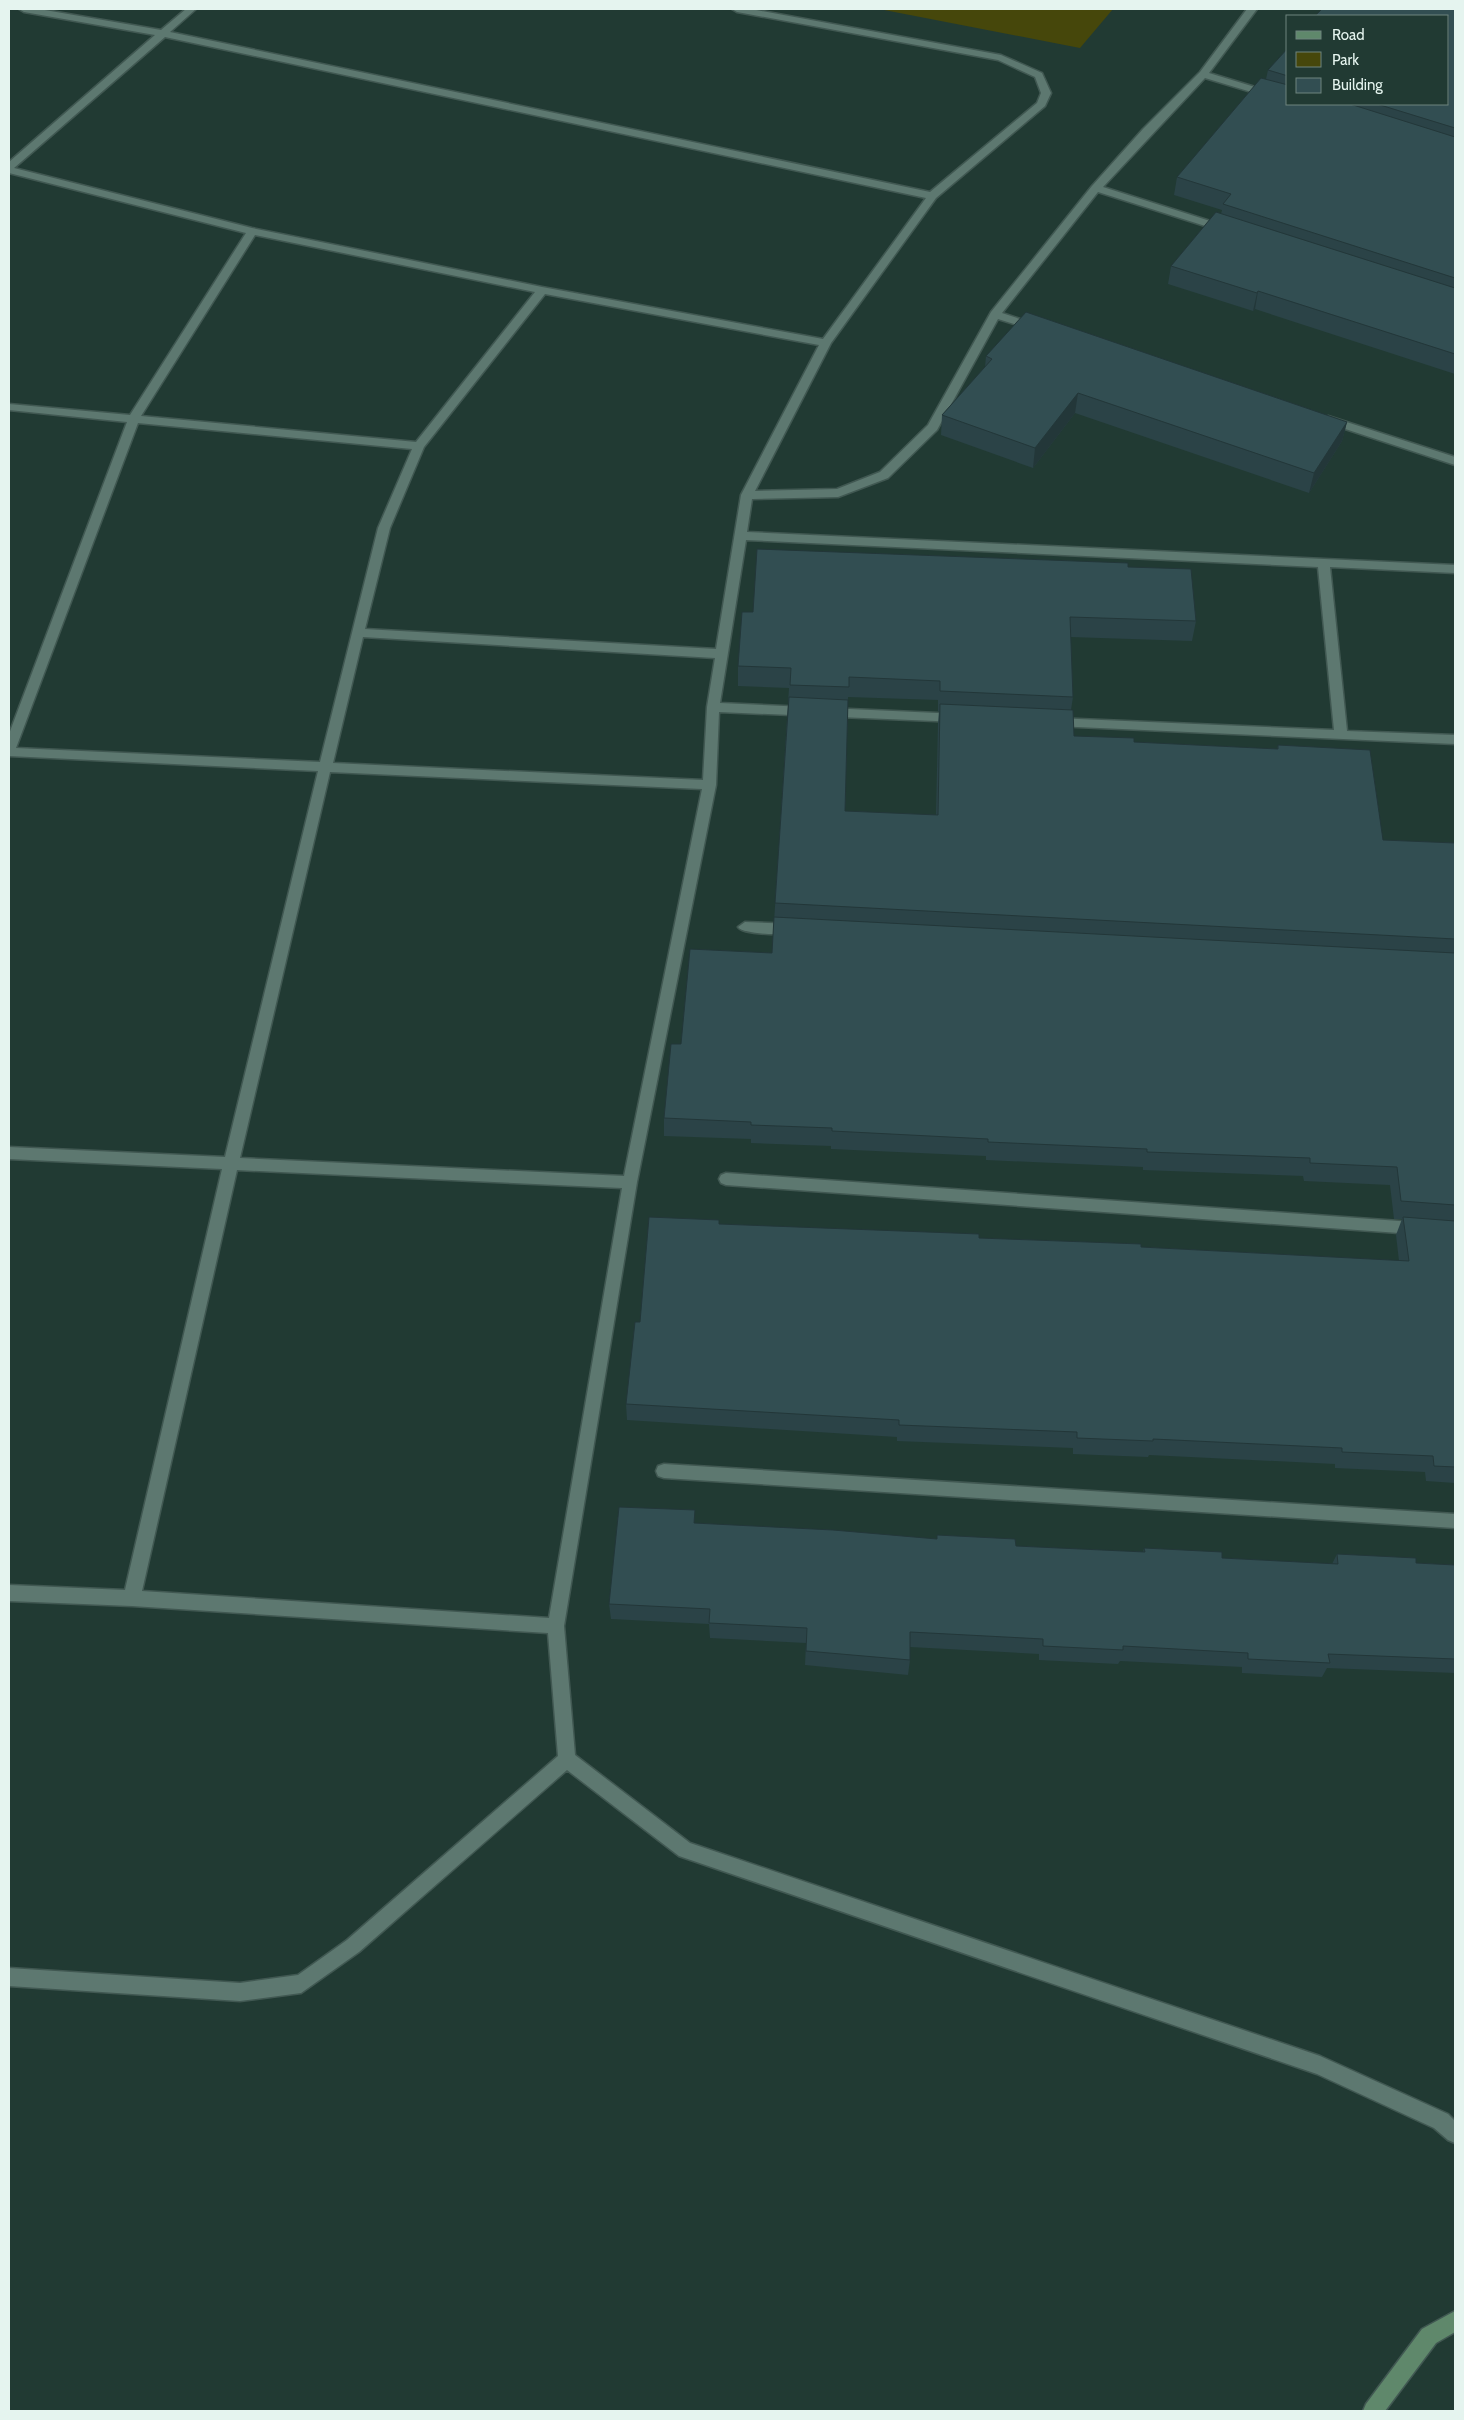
<svg xmlns="http://www.w3.org/2000/svg" width="1464" height="2420" viewBox="0 0 1464 2420" font-family="Cabin,sans-serif">
  <rect width="100%" height="100%" fill="#213a33"/>
  <polygon fill="#46470b" points="879,9 1113,9 1080,48"/>
  <g fill="none" stroke-linecap="round" stroke-linejoin="round">
    <g stroke="#415852" stroke-width="3">
      <g id="street">
        <path d="M19,9H39L161,30L186,9H196L170,32L930,192L1037,103L1041,93L1035,77L998,60L737,12L732,9H751L1001,55L1042,73L1051,93L1045,106L936,198L831,343L755,491L837,489L880,472L928,425L991,312L1092,186L1143,129L1200,72L1247,9H1257L1209,73L1288,97V103L1205,78L1103,187L1229,227V231H1221L1098,192L1002,313L1041,326V330H1033L998,319L937,430L888,478L838,497L752,499L747,532L1455,565V573L1330,567L1347,731L1455,735V744L1055,726L1049,722L1055,718L1334,730L1318,567L746,540L720,703L959,714L965,718L959,722L719,712L716,785L637,1182L564,1626L575,1755L690,1843L1320,2056L1448,2114L1455,2121V2143L1448,2140L1434,2128L1317,2074L679,1856L567,1770L359,1952L301,1993L240,2001L9,1986V1968L240,1983L298,1975L347,1940L558,1756L548,1633L132,1606L9,1601V1585L125,1590L222,1169L9,1159V1147L225,1157L318,771L9,756V734L127,422L9,410V404L130,415L246,233L9,173V162L155,35L24,12ZM165,37L926,198L823,339L542,287L252,228L14,168ZM255,235L535,292L416,442L141,416ZM545,294L819,345L741,495L716,649L365,629L390,528L424,447ZM138,423L412,449L378,528L320,762L16,748ZM363,637L715,658L707,707L703,780L333,763ZM330,772L702,789L624,1176L240,1158ZM237,1170L622,1188L549,1618L142,1591Z"/>
        <polygon points="1328,416 1455,457 1455,465 1324,422 1324,418"/>
        <path d="M745,922L794,924L801,929C796,937 743,935 738,927Z"/>
        <polygon points="726,1173 1455,1225 1455,1237 726,1185 721,1183 719,1179 721,1175"/>
        <polygon points="664,1464 1455,1514 1455,1528 664,1478 658,1476 656,1471 658,1466"/>
      </g>
    </g>
    <g stroke="#415852" stroke-width="3">
      <polygon id="secondary" points="1455,2311 1455,2332 1436,2343 1385,2411 1363,2411 1366,2404 1422,2329"/>
    </g>
    <use href="#street" fill="#5d7870" fill-rule="evenodd"/>
    <use href="#secondary" fill="#5f886b" fill-rule="evenodd"/>
  </g>
  <g fill="#2b4347" fill-rule="evenodd">
    <polygon points="1455,9 1455,374 1255,309 1253,311 1168,284 1171,266 1221,214 1222,210 1174,195 1177,177 1266,79 1268,70 1288,48 1288,104 1448,104"/>
    <polygon points="986,356 1347,422 1342,441 1309,493 1075,413 1033,468 941,435 942,415 985,367"/>
    <path d="M1128,567L1196,621L1192,641L1070,637L1073,697L1071,710L1074,736L1134,742L1277,749L1278,745L1383,840L1455,843V1483L1426,1481L1425,1472L1335,1468V1464L1149,1455L1148,1457L1073,1454V1448L897,1441V1437L627,1420L626,1404L640,1322L719,1224L1399,1261L1396,1235L1402,1219H1394L1390,1185L1304,1181L1303,1176L1143,1170V1167L986,1160V1156L831,1149V1146L751,1143V1139L664,1136V1118L681,1044L772,953L789,688L738,686V666ZM848,697L938,700V711H939L938,723L936,815L845,811Z"/>
    <polygon points="695,1523 937,1539 937,1535 1016,1546 1143,1552 1144,1548 1222,1558 1332,1564 1337,1554 1416,1563 1455,1565 1455,1673 1327,1668 1322,1677 1242,1673 1242,1667 1120,1661 1118,1664 1039,1660 1039,1654 910,1647 910,1660 908,1675 805,1665 806,1643 710,1638 709,1624 611,1619 609,1604"/>
  </g>
  <g fill="#233739">
    <polygon points="1258,291 1255,309 1253,311 1257,293"/>
    <polygon points="1078,393 1075,413 1033,468 1035,448"/>
    <polygon points="1347,422 1342,441 1309,493 1314,473"/>
  </g>
  <g fill="#324e52" stroke="#233739">
    <polygon points="1322,9 1455,9 1455,128 1377,104 1448,104 1448,16 1315,16"/>
    <polygon points="1288,48 1288,76 1268,70"/>
    <polygon points="1261,78 1288,85 1288,104 1350,104 1455,137 1455,278 1223,204 1231,194 1177,177"/>
    <polygon points="1216,212 1455,288 1455,354 1258,291 1257,293 1171,266"/>
    <polygon points="1026,312 1347,422 1314,473 1078,393 1035,448 942,415 992,359 986,356"/>
    <polygon points="757,549 1128,563 1128,567 1191,569 1196,621 1070,617 1073,697 940,691 940,681 849,677 849,687 790,685 791,668 738,666 742,612 753,612"/>
    <polygon points="789,697 848,700 845,811 938,815 940,704 1073,710 1074,736 1134,738 1134,742 1278,749 1278,745 1370,750 1383,840 1455,843 1455,939 775,903"/>
    <polygon points="774,917 1455,953 1455,1205 1401,1201 1397,1167 1310,1163 1310,1158 1147,1152 1147,1149 988,1142 988,1139 832,1131 832,1128 751,1125 751,1122 664,1118 671,1044 681,1044 690,949 772,953"/>
    <polygon points="649,1217 719,1220 719,1224 979,1234 979,1238 1141,1244 1141,1247 1409,1261 1403,1217 1455,1221 1455,1467 1434,1466 1433,1456 1342,1452 1342,1448 1153,1439 1153,1441 1077,1438 1077,1432 899,1425 899,1420 626,1404 635,1322 640,1322"/>
    <polygon points="619,1507 695,1510 694,1523 833,1530 937,1539 937,1535 1015,1539 1016,1546 1145,1552 1144,1548 1222,1552 1222,1558 1338,1564 1337,1554 1416,1558 1416,1563 1455,1565 1455,1659 1328,1654 1330,1663 1248,1659 1248,1653 1123,1646 1123,1650 1043,1646 1043,1639 910,1632 910,1660 806,1651 807,1628 709,1623 710,1609 609,1604"/>
  </g>
  <rect width="1464" height="2420" fill="none" stroke="#e5f4ef" stroke-width="20"/>
  <rect x="1286" y="15" width="162" height="90" fill="#213a33" stroke="#6f847e"/>
  <rect x="1296" y="31" width="25" height="8" fill="#5f886b" stroke="#6f847e"/>
  <text x="1332" y="40" font-size="15" fill="#e5f4ef">Road</text>
  <rect x="1296" y="52" width="25" height="15" fill="#46470b" stroke="#6f847e"/>
  <text x="1332" y="65" font-size="15" fill="#e5f4ef">Park</text>
  <rect x="1296" y="78" width="25" height="15" fill="#324e52" stroke="#6f847e"/>
  <text x="1332" y="90" font-size="15" fill="#e5f4ef">Building</text>
</svg>
